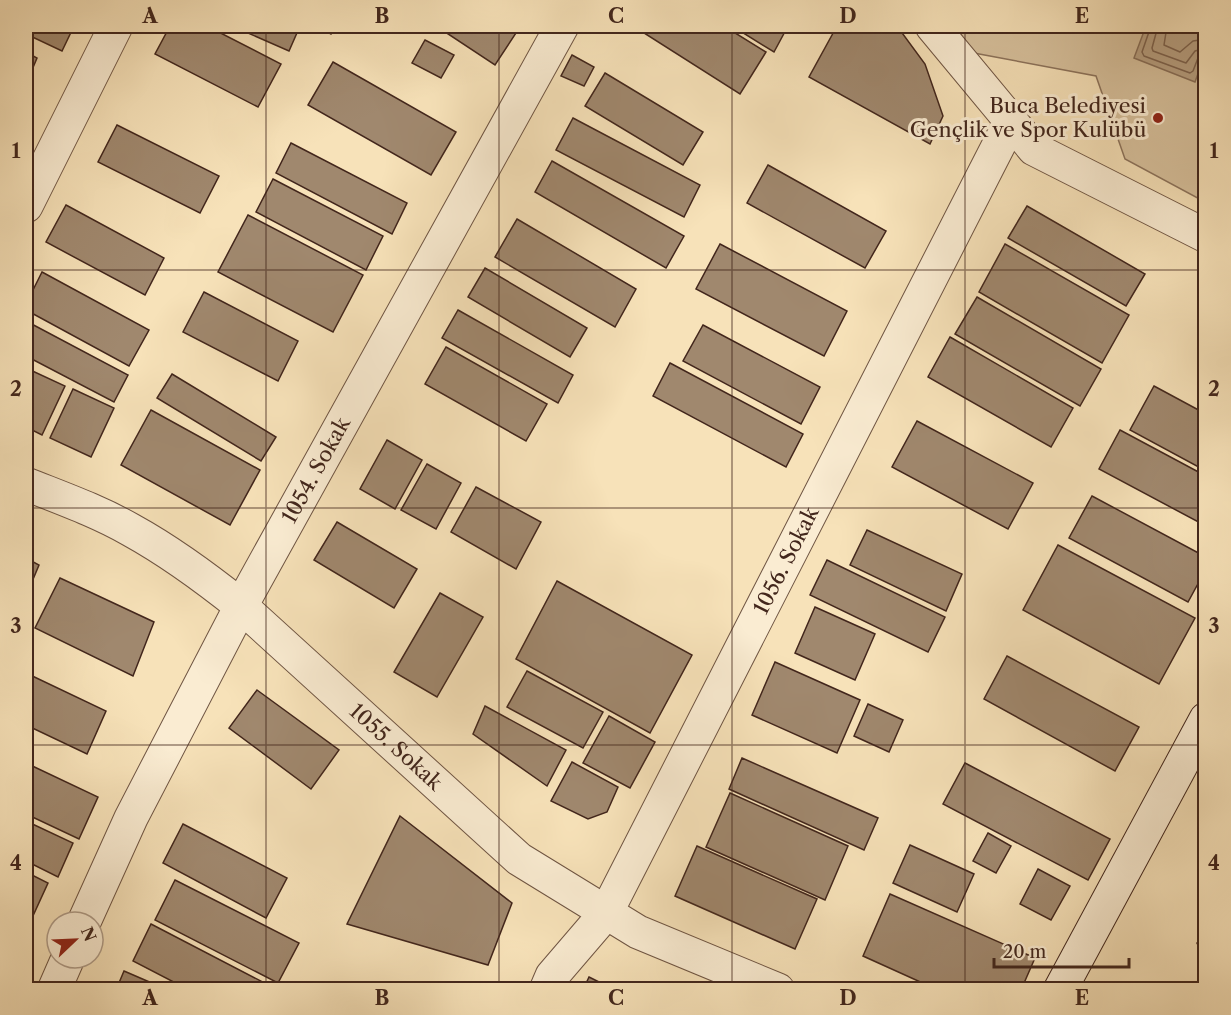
<svg xmlns="http://www.w3.org/2000/svg" width="1231" height="1015" viewBox="0 0 1231 1015" font-family="'Libre Caslon Text',serif">
  <rect width="100%" height="100%" fill="#f7e2b9"/>
  <filter id="stains"><feTurbulence type="fractalNoise" baseFrequency=".00333" numOctaves="4"/><feColorMatrix values="0 0 0 0 .2 0 0 0 0 .09 0 0 0 0 .02 0 0 0 .5 -.17"/></filter>
  <radialGradient id="worn" r=".72"><stop offset=".6" stop-color="#630" stop-opacity="0"/><stop offset="1" stop-color="#630" stop-opacity=".3"/></radialGradient>
  <polygon fill="#d8c29e" stroke="#8d745d" stroke-width="1.5" points="954,26 1205,26 1205,202 1125,159 1096,76 974,53"/>
  <polygon fill="#b9a284" stroke="#89705a" stroke-width="1.5" points="1146,26 1205,26 1205,54 1195,82 1134,58"/>
  <g fill="none" stroke-linecap="round" stroke-linejoin="round">
    <g stroke="#7e6450" stroke-width="1.5">
      <polyline points="1151,26 1142,52 1144,56 1190,73 1193,71 1198,58 1206,55"/>
      <polyline points="1158,26 1152,48 1153,51 1186,63 1195,51 1206,48"/>
      <polyline points="1167,26 1164,45 1180,52 1193,41 1206,39"/>
    </g>
  </g>
  <g fill="#a0886e" stroke="#42261c" stroke-width="1.5">
    <polygon points="26,26 74,26 62,51 26,34"/>
    <polygon points="170,26 207,26 281,64 258,107 155,54"/>
    <polygon points="232,26 300,26 289,51"/>
    <polygon points="316,26 336,26 331,34"/>
    <polygon points="436,26 506,26 516,33 495,65"/>
    <polygon points="633,26 724,26 766,52 740,94"/>
    <polygon points="732,26 788,26 774,52"/>
    <polygon points="837,26 897,26 925,64 943,116 930,144 809,77"/>
    <polygon points="425,40 454,55 441,78 412,63"/>
    <polygon points="26,52 37,58 26,84"/>
    <polygon points="572,55 594,67 584,86 561,76"/>
    <polygon points="333,62 456,132 431,175 308,105"/>
    <polygon points="605,73 703,132 683,165 585,106"/>
    <polygon points="573,118 700,185 684,217 556,150"/>
    <polygon points="117,125 219,176 200,213 98,162"/>
    <polygon points="1206,141 1206,160 1198,156"/>
    <polygon points="291,143 407,203 392,234 276,173"/>
    <polygon points="552,161 684,236 666,268 535,192"/>
    <polygon points="768,165 886,231 865,268 747,203"/>
    <polygon points="273,179 383,236 366,270 256,212"/>
    <polygon points="66,205 164,258 145,295 46,242"/>
    <polygon points="1027,206 1145,274 1126,306 1008,238"/>
    <polygon points="248,215 363,275 333,332 218,272"/>
    <polygon points="517,219 636,289 615,327 495,257"/>
    <polygon points="720,244 847,311 824,356 696,289"/>
    <polygon points="1005,244 1129,315 1102,363 979,292"/>
    <polygon points="485,268 587,328 570,357 468,297"/>
    <polygon points="42,272 149,330 129,366 26,310 26,304"/>
    <polygon points="204,292 298,341 278,381 183,332"/>
    <polygon points="977,297 1101,369 1080,406 955,334"/>
    <polygon points="458,310 573,375 558,403 442,338"/>
    <polygon points="26,321 128,375 114,402 26,356"/>
    <polygon points="703,325 820,387 801,424 683,361"/>
    <polygon points="950,337 1073,408 1051,447 928,377"/>
    <polygon points="446,347 547,404 526,441 425,384"/>
    <polygon points="670,363 803,434 786,467 653,396"/>
    <polygon points="26,368 65,386 42,435 26,427"/>
    <polygon points="172,374 276,437 261,461 157,398"/>
    <polygon points="1154,386 1206,414 1206,471 1130,430"/>
    <polygon points="73,389 114,408 91,457 50,438"/>
    <polygon points="151,410 260,470 230,525 121,465"/>
    <polygon points="917,421 1033,483 1008,529 892,467"/>
    <polygon points="1120,430 1206,476 1206,526 1099,469"/>
    <polygon points="387,440 422,460 395,509 360,489"/>
    <polygon points="427,464 461,483 436,529 401,510"/>
    <polygon points="476,487 541,522 516,569 451,532"/>
    <polygon points="1092,496 1206,557 1206,569 1188,602 1069,538"/>
    <polygon points="337,522 417,569 394,608 314,560"/>
    <polygon points="867,530 962,574 946,611 850,565"/>
    <polygon points="1058,545 1195,618 1159,684 1023,610"/>
    <polygon points="26,558 39,565 26,596"/>
    <polygon points="827,560 945,617 928,652 810,595"/>
    <polygon points="60,578 154,622 133,676 35,628"/>
    <polygon points="557,581 692,655 650,733 516,659"/>
    <polygon points="440,593 483,617 437,697 394,672"/>
    <polygon points="815,607 875,634 855,680 795,653"/>
    <polygon points="1007,656 1139,727 1115,771 984,699"/>
    <polygon points="775,662 860,700 837,753 752,715"/>
    <polygon points="527,671 603,712 583,748 507,707"/>
    <polygon points="26,673 106,711 87,754 26,725"/>
    <polygon points="257,690 339,750 311,789 229,728"/>
    <polygon points="868,704 903,720 889,752 854,736"/>
    <polygon points="485,706 566,750 547,786 473,734"/>
    <polygon points="609,716 655,742 630,788 583,763"/>
    <polygon points="742,758 878,818 864,850 729,789"/>
    <polygon points="572,762 618,787 607,812 588,819 551,801"/>
    <polygon points="26,763 98,797 79,839 26,814"/>
    <polygon points="965,763 1110,839 1088,880 943,804"/>
    <polygon points="730,793 848,846 825,900 706,847"/>
    <polygon points="400,816 512,903 488,965 347,924"/>
    <polygon points="26,821 73,843 58,877 26,861"/>
    <polygon points="183,824 287,878 266,918 163,863"/>
    <polygon points="988,833 1011,846 996,873 973,861"/>
    <polygon points="910,845 974,874 957,912 893,883"/>
    <polygon points="697,846 817,899 795,949 675,896"/>
    <polygon points="1038,869 1070,886 1051,920 1020,904"/>
    <polygon points="26,872 48,883 32,918 26,915"/>
    <polygon points="175,880 299,943 278,983 155,920"/>
    <polygon points="890,894 1035,958 1021,990 938,990 863,956"/>
    <polygon points="151,924 278,990 189,990 133,961"/>
    <polygon points="1206,939 1206,961 1197,943"/>
    <polygon points="124,971 168,990 116,990"/>
    <polygon points="589,977 615,990 583,990"/>
  </g>
  <g fill="none" stroke-linecap="round" stroke-linejoin="round">
    <g stroke="#6f5543" stroke-width="35">
      <g id="minor">
        <polyline points="932,26 1034,149 1206,236"/>
        <polyline points="26,206 116,26"/>
        <path id="s1" d="M84,922L131,818L241,606L562,26"/>
        <polyline points="54,990 68,958"/>
        <path id="s2" d="M546,990L552,976L606,913L1011,121"/>
      </g>
    </g>
    <g stroke="#6f5543" stroke-width="35">
      <g id="tertiary">
        <path id="s3" d="M26,484C61,498 98,511 131,530C171,552 206,578 241,606L519,859L638,932L778,990"/>
      </g>
    </g>
    <g stroke="#42261c" stroke-width="35">
      <polyline id="secondary" points="1060,990 1206,719"/>
    </g>
    <use href="#minor" stroke="#faecd2" stroke-width="33"/>
    <use href="#tertiary" stroke="#faecd2" stroke-width="33"/>
    <use href="#secondary" stroke="#faecd2" stroke-width="33"/>
  </g>
  <path fill="none" stroke="#42261c" stroke-width="1.5" stroke-opacity="0.55" d="M266,26V990M499,26V990M732,26V990M965,26V990M26,270H1206M26,508H1206M26,745H1206"/>
  <circle fill="#8f2418" stroke="#faecd2" stroke-width="2" cx="1158" cy="118" r="6"/>
  <g text-anchor="middle" stroke-width="6" stroke-linejoin="round" paint-order="stroke">
    <g font-size="21" fill="#42261c" stroke="#faecd2" text-anchor="end">
      <text x="1146" y="113">Buca Belediyesi<tspan x="1146" dy="24">Gençlik ve Spor Kulübü</tspan></text>
    </g>
    <g font-size="21" fill="#42261c" stroke="#faecd2">
      <text dy="7" stroke="none"><textPath href="#s1" startOffset="508">1054. Sokak</textPath></text>
      <text dy="7" stroke="none"><textPath href="#s2" startOffset="494">1056. Sokak</textPath></text>
      <text dy="7" stroke="none"><textPath href="#s3" startOffset="458">1055. Sokak</textPath></text>
    </g>
  </g>
  <rect width="1231" height="1015" fill="none" stroke="#f7e2b9" stroke-width="66"/>
  <g transform="translate(75 940) rotate(67)"><circle r="28" fill="#faecd2" stroke="#b09d89" stroke-width="1.5"/>
  <path d="M0-4.5L10 22L0 15L-10 22Z" fill="#8f2418"/>
  <text y="-9" font-size="16" font-weight="bold" text-anchor="middle" fill="#42261c">N</text>
  </g>
  <path d="M994 958v9h135v-9" fill="none" stroke="#42261c" stroke-width="3"/>
  <text x="1003" y="958" font-size="18" fill="#42261c" stroke="#faecd2" stroke-width="4.5" paint-order="stroke">20 m</text>
  <rect x="33" y="33" width="1165" height="949" fill="none" stroke="#42261c" stroke-width="2"/>
  <g font-size="20" text-anchor="middle" font-weight="bold" fill="#42261c">
    <text x="150" y="23">A</text>
    <text x="382" y="23">B</text>
    <text x="616" y="23">C</text>
    <text x="848" y="23">D</text>
    <text x="1082" y="23">E</text>
    <text x="16" y="158">1</text>
    <text x="1214" y="158">1</text>
    <text x="16" y="396">2</text>
    <text x="1214" y="396">2</text>
    <text x="16" y="633">3</text>
    <text x="1214" y="633">3</text>
    <text x="16" y="870">4</text>
    <text x="1214" y="870">4</text>
    <text x="150" y="1005">A</text>
    <text x="382" y="1005">B</text>
    <text x="616" y="1005">C</text>
    <text x="848" y="1005">D</text>
    <text x="1082" y="1005">E</text>
  </g>
  <rect width="100%" height="100%" filter="url(#stains)"/>
  <rect width="100%" height="100%" fill="url(#worn)"/>
</svg>
